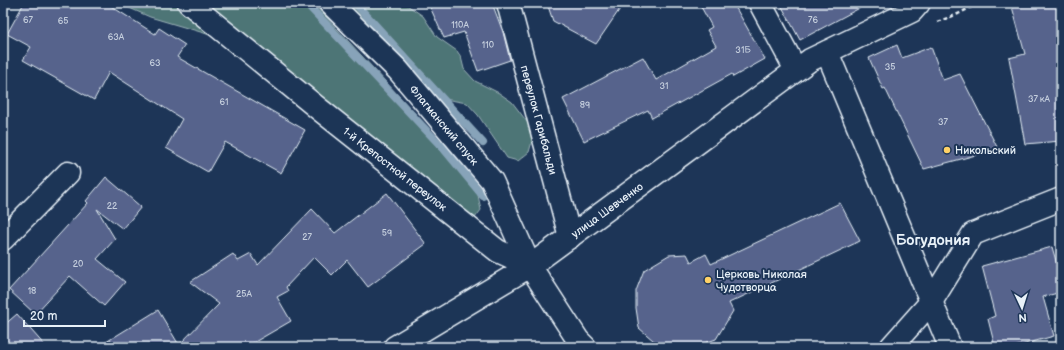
<svg xmlns="http://www.w3.org/2000/svg" width="1064" height="350" viewBox="0 0 1064 350" font-family="'Balsamiq Sans',sans-serif">
  <rect width="100%" height="100%" fill="#1d3557"/>
  <filter id="ink" filterUnits="userSpaceOnUse"><feTurbulence type="fractalNoise" baseFrequency=".025" numOctaves="2"/><feDisplacementMap in="SourceGraphic" scale="8" xChannelSelector="R" yChannelSelector="G"/><feConvolveMatrix kernelMatrix="1 2 1 2 8 2 1 2 1" color-interpolation-filters="sRGB"/></filter>
  <g filter="url(#ink)">
    <g fill="#4e7476" stroke="#9bb2b7">
      <polygon points="118,3 313,3 456,158 477,190 481,210 468,227 346,116 267,67 236,45 204,33 150,17"/>
      <polygon points="347,3 404,3 423,16 437,37 457,51 461,57 464,69 475,81 499,93 512,102 528,123 533,138 529,152 518,161 507,158 478,115 467,103 439,98 426,81 414,75 402,61"/>
    </g>
    <g fill="none" stroke-linecap="round" stroke-linejoin="round">
      <g stroke="#87a3b9" stroke-width="8">
        <polyline points="306,3 444,149 483,196"/>
        <polyline points="355,3 483,143"/>
      </g>
    </g>
    <g fill="#56648c" stroke="#e8f1f8">
      <polygon points="24,3 106,3 155,34 159,28 185,45 177,57 305,130 281,173 225,142 208,172 166,148 182,119 109,72 94,100 23,60 31,47 7,34"/>
      <polygon points="442,3 492,3 503,32 510,60 478,71 464,32 444,38 430,7"/>
      <polygon points="547,3 624,3 596,44 553,21"/>
      <polygon points="699,3 733,3 765,59 733,77 732,74 652,118 648,110 584,141 563,99 643,57 656,80 716,46 707,30 712,27"/>
      <polygon points="780,3 869,3 800,40"/>
      <polygon points="1011,3 1061,3 1061,141 1025,144 1009,58 1025,54"/>
      <polygon points="897,45 902,58 931,47 943,80 960,74 998,149 924,169 885,88 883,89 869,58"/>
      <polygon points="106,177 141,207 123,229 97,209 115,239 97,259 125,282 104,306 70,276 35,314 9,290 88,203 86,201"/>
      <polygon points="387,193 426,244 368,287 347,260 332,275 314,257 286,287 288,291 277,297 291,321 246,347 98,347 158,310 179,345 219,304 190,282 233,254 238,261 251,254 258,265 312,209 335,233"/>
      <polygon points="840,203 860,241 729,303 733,311 716,339 694,347 661,347 639,328 636,308 636,291 644,270 669,255 687,254 691,262 706,254 711,264"/>
      <polygon points="1052,247 1061,278 1061,292 1043,297 1054,336 1014,347 995,347 988,319 995,316 982,266"/>
      <polygon points="17,314 46,347 3,347 3,326"/>
    </g>
    <g fill="none" stroke-linecap="round" stroke-linejoin="round">
      <g stroke="#e8f1f8" stroke-width="25">
        <g id="minor">
          <polyline points="189,3 319,109 498,251 530,266"/>
          <polyline points="330,3 398,70 492,181 530,266 578,340 585,347"/>
          <polyline points="508,3 570,237"/>
          <polyline points="760,3 796,70"/>
          <polyline points="827,52 950,347"/>
          <polyline points="3,239 68,173"/>
          <polyline points="395,347 530,266 810,60 912,11 919,3"/>
          <polyline points="891,347 931,302 973,234 1061,199"/>
        </g>
      </g>
      <polyline stroke="#e8f1f8" stroke-width="2.5" stroke-dasharray="4 3" stroke-linecap="butt" points="937,22 958,14 979,3"/>
      <use href="#minor" stroke="#1d3557" stroke-width="22"/>
    </g>
  </g>
  <g fill="#ffd166" stroke="#1d3557" stroke-width="1.5">
    <circle cx="947" cy="150" r="4"/>
    <circle cx="708" cy="280" r="4"/>
  </g>
  <g text-anchor="middle" stroke-width="4" stroke-linejoin="round" paint-order="stroke">
    <g font-size="9" fill="#c4cedd">
      <text x="28" y="23">67</text>
      <text x="813" y="23">76</text>
      <text x="63" y="24">65</text>
      <text x="460" y="28">110А</text>
      <text x="116" y="40">63А</text>
      <text x="488" y="48">110</text>
      <text x="743" y="53">31Б</text>
      <text x="155" y="66">63</text>
      <text x="890" y="70">35</text>
      <text x="664" y="89">31</text>
      <text x="1039" y="102">37 кА</text>
      <text x="224" y="105">61</text>
      <text x="585" y="108">89</text>
      <text x="943" y="125">37</text>
      <text x="112" y="209">22</text>
      <text x="387" y="236">59</text>
      <text x="307" y="240">27</text>
      <text x="78" y="267">20</text>
      <text x="32" y="294">18</text>
      <text x="244" y="297">25А</text>
    </g>
    <g font-size="11" fill="#e8f1f8" stroke="#1d3557">
      <text transform="translate(539 120) rotate(75)" y="4">переулок Гарибальди</text>
      <text transform="translate(444 125) rotate(50)" y="4">Флагманский спуск</text>
      <text transform="translate(395 169) rotate(38)" y="4">1-й Крепостной переулок</text>
      <text transform="translate(607 210) rotate(-36)" y="4">улица Шевченко</text>
    </g>
    <g font-size="11" fill="#e8f1f8" stroke="#1d3557" text-anchor="start">
      <text x="955" y="154">Никольский</text>
      <text x="716" y="278">Церковь Николая<tspan x="716" dy="13">Чудотворца</tspan></text>
    </g>
    <g font-size="15" font-weight="bold" fill="#e8f1f8" stroke="#1d3557">
      <text x="933" y="245">Богудония</text>
    </g>
  </g>
  <rect width="1064" height="350" fill="none" stroke="#1d3557" stroke-width="16"/>
  <rect x="8" y="8" width="1048" height="334" fill="none" stroke="#e8f1f8" stroke-width="1.5" filter="url(#ink)"/>
  <g transform="translate(1022 308) rotate(176)" stroke="#1d3557" stroke-width="3" paint-order="stroke">
  <path d="M0-3L7 15L0 10L-7 15Z" fill="#e8f1f8"/>
  <text y="-6" font-size="11" font-weight="bold" text-anchor="middle" fill="#e8f1f8">N</text>
  </g>
  <path d="M24 320v6h81v-6" fill="none" stroke="#e8f1f8" stroke-width="2"/>
  <text x="30" y="320" font-size="12" fill="#e8f1f8" stroke="#1d3557" stroke-width="3" paint-order="stroke">20 m</text>
</svg>
